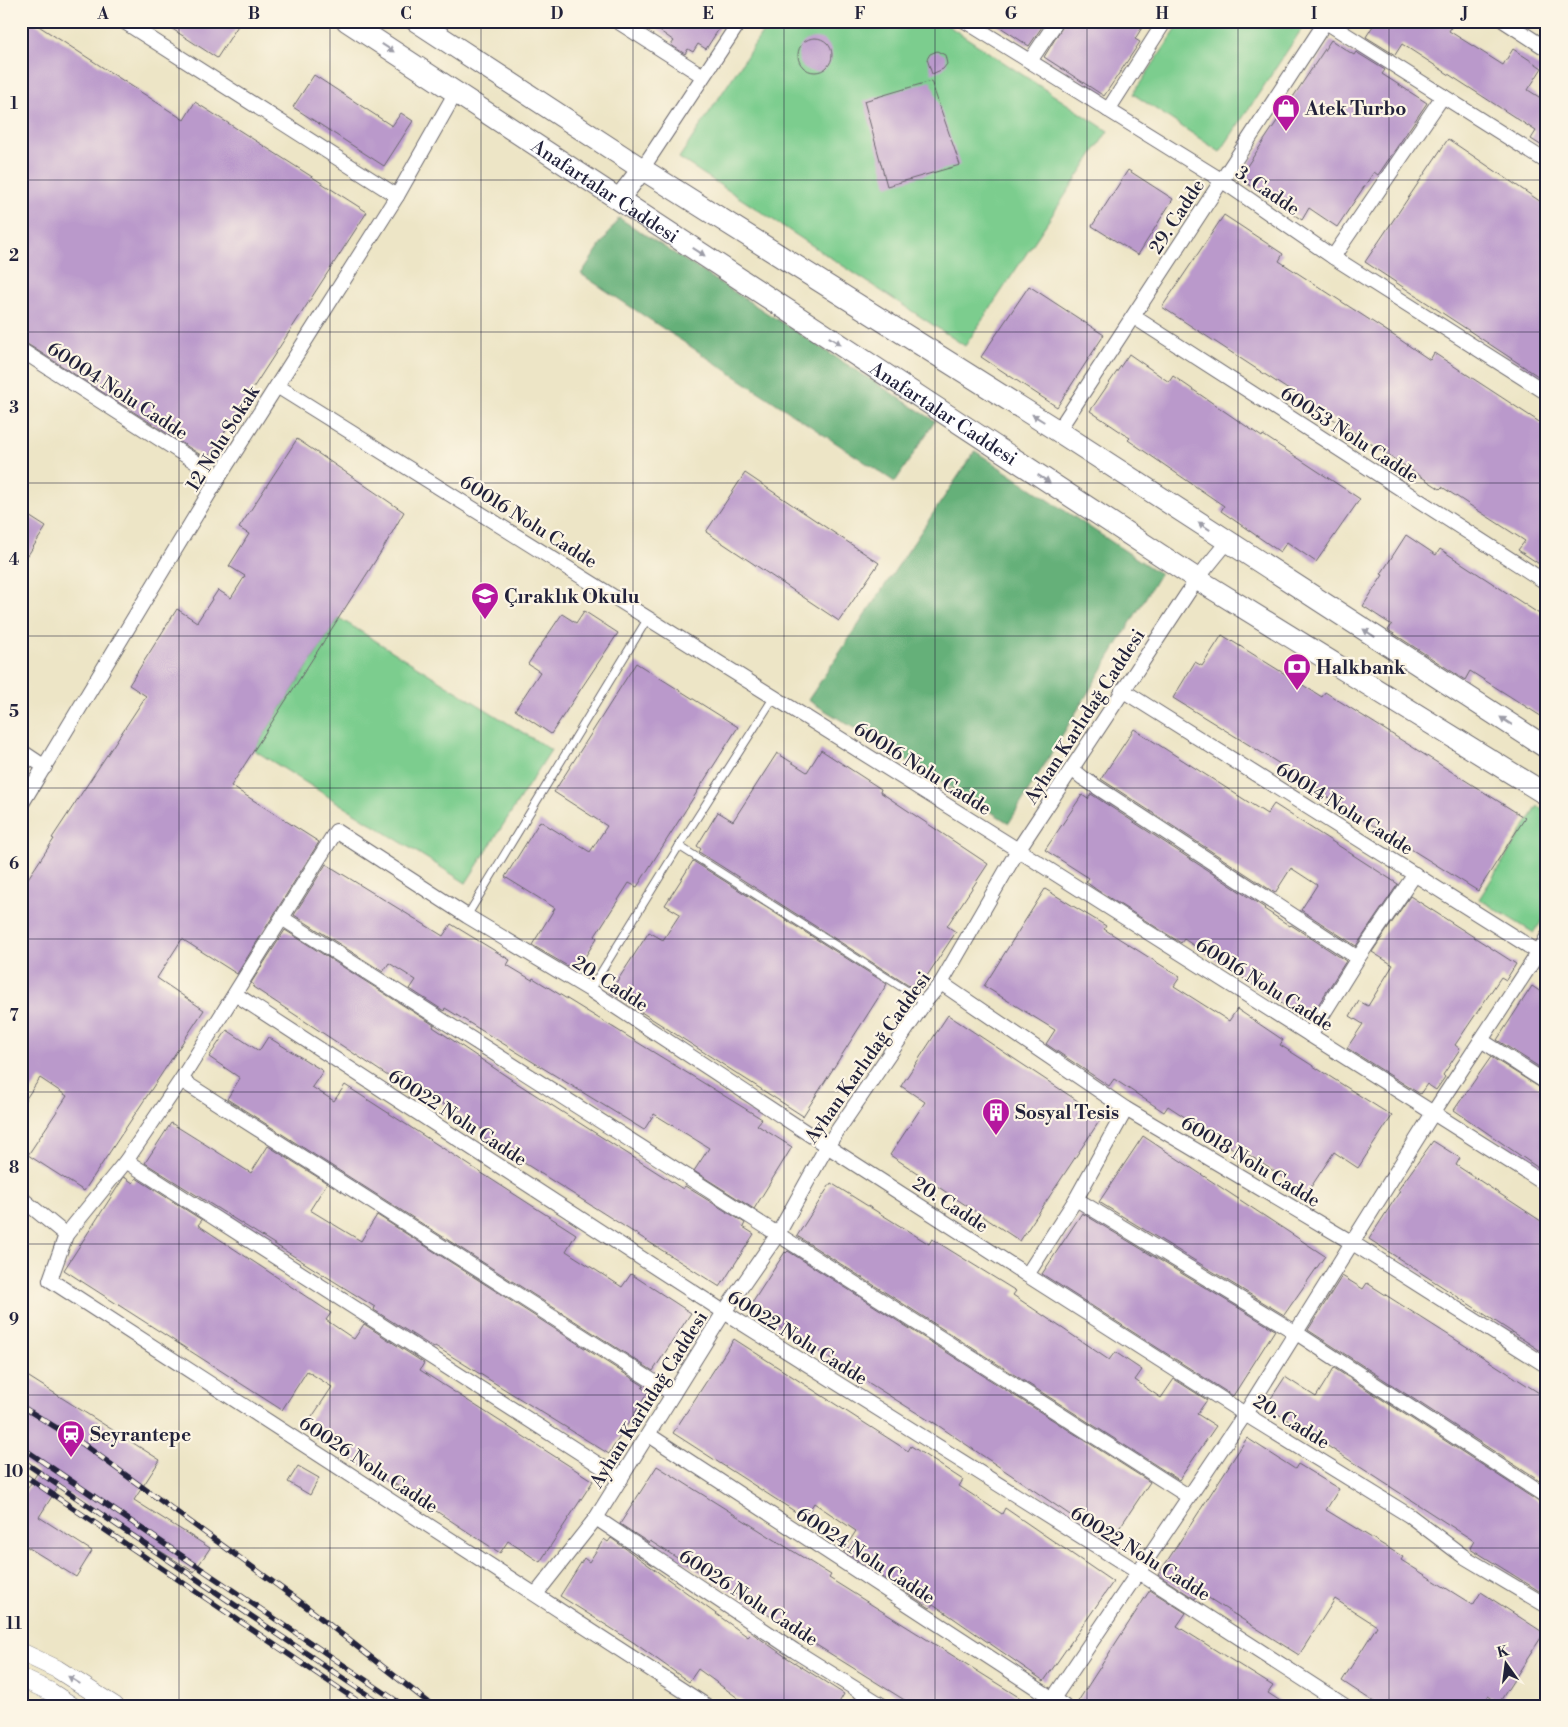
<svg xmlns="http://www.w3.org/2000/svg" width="1568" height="1727" viewBox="0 0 1568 1727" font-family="'Libre Bodoni',serif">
  <rect width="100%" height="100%" fill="#fcf5e5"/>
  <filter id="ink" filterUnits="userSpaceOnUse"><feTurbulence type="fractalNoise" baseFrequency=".02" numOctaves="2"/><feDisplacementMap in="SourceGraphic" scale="10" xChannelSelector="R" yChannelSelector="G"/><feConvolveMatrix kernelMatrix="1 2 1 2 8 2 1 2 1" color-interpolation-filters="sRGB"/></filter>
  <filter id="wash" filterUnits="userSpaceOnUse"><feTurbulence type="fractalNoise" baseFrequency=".0096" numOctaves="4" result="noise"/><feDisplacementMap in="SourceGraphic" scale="20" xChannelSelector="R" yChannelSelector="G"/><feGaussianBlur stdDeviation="1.12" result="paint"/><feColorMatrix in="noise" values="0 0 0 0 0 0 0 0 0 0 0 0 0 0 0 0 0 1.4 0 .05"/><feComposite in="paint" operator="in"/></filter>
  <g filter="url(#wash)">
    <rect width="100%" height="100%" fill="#ede5c6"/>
    <g fill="#7ccd8e" stroke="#4f7864">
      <polygon points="770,21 941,21 1108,131 965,346 679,158"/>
      <polygon points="1182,21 1307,21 1220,152 1133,94"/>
      <polygon points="339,618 551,750 466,883 254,750"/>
      <polygon points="1538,806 1547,811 1547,913 1534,933 1479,899"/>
    </g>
    <g fill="#65b079" stroke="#44695a">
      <polygon points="619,218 935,421 895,482 581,274"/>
      <polygon points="975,451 1160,574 1009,823 808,700"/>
    </g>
    <g id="blocks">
      <g fill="#ba99cb">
        <polygon points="21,21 31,21 184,120 195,102 367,212 207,459 21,340"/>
        <polygon points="160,21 241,21 217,58"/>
        <polygon points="646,21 724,21 706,49 698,44 693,52 688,49 685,54 671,45 674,41"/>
        <polygon points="991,21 1046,21 1029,46"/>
        <polygon points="1066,21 1146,21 1135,39 1140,42 1104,96 1044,57"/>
        <polygon points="1376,21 1455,21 1449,31 1503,65 1513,49 1542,68 1528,90 1547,102 1547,149 1531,139 1536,131 1402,44 1395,55 1366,37"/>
        <circle cx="815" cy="55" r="17"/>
        <polygon points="1331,40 1354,55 1356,52 1385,70 1382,74 1427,103 1378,175 1374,172 1337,227 1309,208 1302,220 1239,178"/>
        <polygon points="937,51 945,55 947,64 943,69 932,74 927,59 930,54"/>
        <polygon points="314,75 392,126 401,113 413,121 384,166 293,107"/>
        <polygon points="931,81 960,165 887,186 864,101"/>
        <polygon points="1448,139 1547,206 1547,382 1365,262"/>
        <polygon points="1128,170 1173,199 1138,255 1092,226"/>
        <polygon points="1224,215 1283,254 1279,261 1399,339 1430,360 1434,353 1547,427 1547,569 1518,550 1525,541 1442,487 1440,489 1162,307"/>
        <polygon points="1029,286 1104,335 1057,407 981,357"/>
        <polygon points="1129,354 1169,382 1173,376 1262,437 1263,435 1360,499 1316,562 1287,542 1280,552 1221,511 1224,506 1128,440 1130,438 1090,411"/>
        <polygon points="297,439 404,512 381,552 231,786 319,842 237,974 182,939 157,978 204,1010 84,1191 28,1155 67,1096 40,1078 21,1106 21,889 54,839 52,838 146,696 129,685 177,609 197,622 218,590 231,598 245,576 229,566 249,534 239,528"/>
        <polygon points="745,473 879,563 839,621 706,532"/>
        <polygon points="21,511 46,527 21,566"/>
        <polygon points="1406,535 1436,555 1440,549 1547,619 1547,720 1470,671 1465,680 1388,630 1392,625 1363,606 1383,575 1381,574"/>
        <polygon points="584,611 618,633 551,734 515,710 540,672 528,664 562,614 576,623"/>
        <polygon points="1222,635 1322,697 1325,692 1525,818 1478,891 1278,766 1280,764 1173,698 1195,662 1202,666"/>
        <polygon points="636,663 738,727 637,887 629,883 595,936 597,938 576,971 532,945 555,908 505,877 540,821 590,852 607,826 554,792"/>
        <polygon points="1134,729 1267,814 1274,804 1398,884 1356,946 1301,910 1317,885 1291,868 1275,893 1101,779"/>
        <polygon points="821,750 881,789 880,792 988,864 947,926 956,932 917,991 699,852 701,849 697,846 718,812 733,821 777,753 807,772"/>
        <polygon points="1091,794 1265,908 1264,909 1290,926 1291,925 1346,961 1308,1021 1184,939 1181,943 1097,890 1086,882 1089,878 1045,850 1082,795 1088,799"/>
        <polygon points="693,861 887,984 803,1116 610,992 649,932 663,940 680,914 665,905"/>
        <polygon points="326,864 443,936 451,924 510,960 507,965 532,980 533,978 762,1119 757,1125 792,1147 754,1209 694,1171 709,1148 654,1114 644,1130 445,1008 444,1011 410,989 416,980 389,963 383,972 294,915"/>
        <polygon points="1045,889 1106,926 1104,929 1180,977 1174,986 1229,1021 1237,1009 1283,1040 1280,1045 1392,1116 1358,1168 1334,1152 1307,1193 1237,1147 1235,1150 1168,1106 1164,1112 1114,1079 1109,1086 1046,1044 1055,1030 984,986"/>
        <polygon points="1410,896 1516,964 1506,980 1501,977 1455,1045 1460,1049 1443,1075 1445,1077 1436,1090 1427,1084 1420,1094 1347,1048 1363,1024 1350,1016 1359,1001 1368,1006 1393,965 1372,952"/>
        <polygon points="285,930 434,1025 433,1027 509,1078 683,1189 685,1186 745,1223 743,1227 754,1234 720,1287 480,1135 483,1130 395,1072 391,1078 253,987 254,985 251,983"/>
        <polygon points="1532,986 1547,996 1547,1072 1497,1040"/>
        <polygon points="948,1015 1102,1117 1020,1241 890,1155 925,1102 901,1086"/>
        <polygon points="227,1030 259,1051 268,1037 323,1071 312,1087 334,1101 345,1085 576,1234 566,1251 622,1287 631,1274 691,1313 653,1371 227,1099 240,1078 209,1057"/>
        <polygon points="1491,1057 1547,1092 1547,1174 1454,1110"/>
        <polygon points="171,1123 251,1173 268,1146 327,1183 310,1210 361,1241 377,1215 644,1386 642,1388 648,1392 609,1454 435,1346 434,1348 374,1310 375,1307 145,1163"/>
        <polygon points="1143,1136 1325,1256 1284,1315 1099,1202"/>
        <polygon points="1433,1141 1460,1158 1456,1165 1547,1225 1547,1355 1369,1239 1400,1191 1398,1190"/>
        <polygon points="124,1177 133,1183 136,1178 202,1220 198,1225 331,1313 326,1320 354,1339 364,1324 424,1363 420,1370 593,1481 540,1562 508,1541 500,1553 395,1484 394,1486 304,1429 332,1387 307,1371 282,1410 64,1270"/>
        <polygon points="831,1183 929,1244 932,1239 1016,1291 1013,1295 1109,1360 1115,1352 1142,1370 1135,1380 1161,1398 1174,1379 1207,1400 1197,1414 1216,1426 1179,1480 797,1236"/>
        <polygon points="1082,1213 1275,1330 1233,1396 1042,1274"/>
        <polygon points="788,1251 1150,1482 1110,1542 933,1422 933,1423 749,1308 785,1252 786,1253"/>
        <polygon points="1342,1276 1363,1289 1367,1283 1547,1398 1547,1486 1308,1330"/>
        <polygon points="734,1339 908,1451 911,1446 963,1480 959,1486 1002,1514 1005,1508 1113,1582 1044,1681 933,1604 930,1608 843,1551 856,1531 814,1503 805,1518 673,1433"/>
        <polygon points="1334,1368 1542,1504 1547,1506 1547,1596 1470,1548 1474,1541 1266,1406 1285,1377 1316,1397"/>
        <polygon points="21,1372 160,1460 134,1500 210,1548 194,1572 58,1487 39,1517 92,1551 76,1577 21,1543 21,1499 38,1472 21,1461"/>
        <polygon points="1247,1438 1295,1469 1298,1464 1339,1489 1326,1510 1403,1557 1401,1560 1473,1605 1481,1592 1544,1633 1499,1703 1488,1696 1482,1706 1380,1706 1342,1681 1377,1626 1335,1599 1299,1655 1199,1592 1195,1599 1158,1575"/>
        <polygon points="298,1466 319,1478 310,1495 288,1482"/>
        <polygon points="657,1466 831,1575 829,1578 1033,1706 914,1706 650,1541 649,1543 620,1524"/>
        <polygon points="611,1538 748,1637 752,1633 786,1657 844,1694 837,1706 749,1706 698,1669 689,1682 633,1642 560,1596 584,1558 589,1562 604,1539 608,1542"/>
        <polygon points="1150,1590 1186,1613 1177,1626 1273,1686 1268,1693 1288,1706 1075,1706"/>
      </g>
    </g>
  </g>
  <g filter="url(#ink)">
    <use href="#blocks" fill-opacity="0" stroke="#69666c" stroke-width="1"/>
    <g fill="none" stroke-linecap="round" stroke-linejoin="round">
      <g stroke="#69666c" stroke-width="9">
        <g id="service">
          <polyline points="679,846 925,1002"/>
          <polyline points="467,916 648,618"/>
          <polyline points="590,990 679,846 774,697"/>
        </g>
      </g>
      <g stroke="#69666c" stroke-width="16">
        <g id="minor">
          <polyline points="123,21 397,196"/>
          <polyline points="617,21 703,76"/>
          <polyline points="965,21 1221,180 1333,257 1547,393"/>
          <polyline points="1504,21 1547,49"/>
          <polyline points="1326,22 1547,162"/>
          <polyline points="1030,61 1057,21"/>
          <polyline points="1108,110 1165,21"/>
          <polyline points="642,169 740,21"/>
          <polyline points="1333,257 1443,96"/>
          <polyline points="1134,317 1547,583"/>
          <polyline points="21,350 219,477"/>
          <polyline points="277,386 1018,850 1547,1185"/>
          <polyline points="1058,431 1326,21"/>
          <polyline points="1122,690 1546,957"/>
          <polyline points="21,751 45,767"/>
          <polyline points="1072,769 1083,778 1358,958"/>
          <polyline points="21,805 219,477 397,196 456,92"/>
          <polyline points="282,918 1188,1496"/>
          <polyline points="941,983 1126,1109 1351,1242 1547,1366"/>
          <polyline points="235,994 724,1312 1138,1572 1345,1706"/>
          <polyline points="1310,1035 1358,958 1415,874"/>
          <polyline points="1481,1040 1547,1083"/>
          <polyline points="181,1080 673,1394"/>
          <polyline points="126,1161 621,1479"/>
          <polyline points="21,1198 66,1235 126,1161 181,1080 336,831 467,916 590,990 827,1146 1027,1275 1245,1414 1410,1516 1463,1556 1547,1606"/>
          <polyline points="1076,1199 1295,1332 1547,1497"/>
          <polyline points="66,1235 50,1280 707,1706"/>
          <polyline points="1027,1275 1076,1199 1126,1109"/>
          <polyline points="649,1435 1064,1706"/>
          <polyline points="596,1518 795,1651 883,1706"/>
          <polyline points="536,1594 596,1518 724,1312 778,1234 827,1146 925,1002 941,983 1018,850 1197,579 1228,541"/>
          <polyline points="1048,1706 1245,1414 1433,1113 1539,952 1547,937"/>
        </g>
      </g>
      <g stroke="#69666c" stroke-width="19">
        <g id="tertiary">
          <polyline points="21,1652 57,1669 115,1706"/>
          <polyline points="21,1678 49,1691 72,1706"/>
        </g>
      </g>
      <g stroke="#69666c" stroke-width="22">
        <polyline id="secondary" points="619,199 642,169"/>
      </g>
      <g stroke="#69666c" stroke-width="23">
        <g id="primary">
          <path id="s1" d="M347,21L1197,579L1547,795"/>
          <polyline points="416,21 642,169 1058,431 1547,748"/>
        </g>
      </g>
      <use href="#service" stroke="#fff" stroke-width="7"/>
      <use href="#minor" stroke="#fff" stroke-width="14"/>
      <use href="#tertiary" stroke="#fff" stroke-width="18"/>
      <use href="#secondary" stroke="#fff" stroke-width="20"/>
      <use href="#primary" stroke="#fff" stroke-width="21"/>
      <g stroke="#22223b" stroke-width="5.5">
        <g id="rail">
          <polyline points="21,1406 83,1444 299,1601 433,1706"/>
          <polyline points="21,1447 404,1706"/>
          <polyline points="21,1460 384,1706"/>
          <polyline points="21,1473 365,1706"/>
        </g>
      </g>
      <use href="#rail" stroke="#fcf5e5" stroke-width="4" stroke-dasharray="11" stroke-linecap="butt"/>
    </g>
    <defs><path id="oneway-solid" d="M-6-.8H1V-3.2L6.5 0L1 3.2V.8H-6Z" transform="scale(1.25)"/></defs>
    <g fill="#9c9ca7">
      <use href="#oneway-solid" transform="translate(388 48) rotate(33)"/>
      <use href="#oneway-solid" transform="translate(699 252) rotate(33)"/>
      <use href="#oneway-solid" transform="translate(835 341) rotate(33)"/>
      <use href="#oneway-solid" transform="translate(1038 418) rotate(-148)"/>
      <use href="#oneway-solid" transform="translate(1044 479) rotate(33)"/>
      <use href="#oneway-solid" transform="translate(1204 526) rotate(-147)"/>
      <use href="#oneway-solid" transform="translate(1369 633) rotate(-147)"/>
      <use href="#oneway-solid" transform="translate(1506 721) rotate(-147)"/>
      <use href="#oneway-solid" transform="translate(74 1680) rotate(-148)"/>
    </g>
  </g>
  <path fill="none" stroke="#22223b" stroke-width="1" stroke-opacity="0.55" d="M179,21V1706M330,21V1706M481,21V1706M633,21V1706M784,21V1706M935,21V1706M1087,21V1706M1238,21V1706M1389,21V1706M21,180H1547M21,332H1547M21,483H1547M21,636H1547M21,788H1547M21,939H1547M21,1092H1547M21,1244H1547M21,1395H1547M21,1548H1547"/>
  <defs>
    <g id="shop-pin" transform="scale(1.4375)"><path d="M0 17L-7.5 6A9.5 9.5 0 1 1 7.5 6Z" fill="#b5179e" stroke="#fcf5e5"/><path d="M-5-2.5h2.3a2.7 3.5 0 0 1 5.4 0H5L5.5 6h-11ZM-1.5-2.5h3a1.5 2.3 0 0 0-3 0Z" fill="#fff"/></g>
    <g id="school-pin" transform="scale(1.4375)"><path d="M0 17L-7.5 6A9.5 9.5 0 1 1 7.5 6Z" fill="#b5179e" stroke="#fcf5e5"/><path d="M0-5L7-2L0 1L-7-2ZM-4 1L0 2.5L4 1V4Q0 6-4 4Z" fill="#fff"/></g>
    <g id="bank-pin" transform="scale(1.4375)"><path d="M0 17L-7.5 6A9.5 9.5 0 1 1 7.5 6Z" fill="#b5179e" stroke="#fcf5e5"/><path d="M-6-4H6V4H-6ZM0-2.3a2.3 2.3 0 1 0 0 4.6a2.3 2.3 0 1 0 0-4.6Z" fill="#fff"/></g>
    <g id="building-pin" transform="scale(1.4375)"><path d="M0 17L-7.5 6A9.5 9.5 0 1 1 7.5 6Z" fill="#b5179e" stroke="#fcf5e5"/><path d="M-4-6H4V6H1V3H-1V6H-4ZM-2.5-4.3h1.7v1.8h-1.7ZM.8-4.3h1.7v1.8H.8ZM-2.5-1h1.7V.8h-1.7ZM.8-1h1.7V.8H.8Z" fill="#fff"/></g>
    <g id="station-pin" transform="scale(1.4375)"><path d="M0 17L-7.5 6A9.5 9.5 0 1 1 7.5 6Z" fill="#b5179e" stroke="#fcf5e5"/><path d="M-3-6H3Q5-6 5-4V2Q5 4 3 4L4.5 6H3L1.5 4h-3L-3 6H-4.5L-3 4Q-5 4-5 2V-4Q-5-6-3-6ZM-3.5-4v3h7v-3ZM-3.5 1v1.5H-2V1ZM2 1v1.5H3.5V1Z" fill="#fff"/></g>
  </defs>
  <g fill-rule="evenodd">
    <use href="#shop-pin" x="1286" y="108"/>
    <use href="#school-pin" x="485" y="596"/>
    <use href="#bank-pin" x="1297" y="667"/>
    <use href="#building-pin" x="996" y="1112"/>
    <use href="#station-pin" x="71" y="1434"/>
  </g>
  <g text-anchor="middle" stroke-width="4.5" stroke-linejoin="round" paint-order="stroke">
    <g font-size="19" font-weight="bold" fill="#22223b" stroke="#fcf5e5" text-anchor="start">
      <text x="1305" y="115">Atek Turbo</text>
      <text x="504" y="603">Çıraklık Okulu</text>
      <text x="1316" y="674">Halkbank</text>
      <text x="1015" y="1119">Sosyal Tesis</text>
      <text x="90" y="1441">Seyrantepe</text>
    </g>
    <g font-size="19" fill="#22223b" stroke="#fcf5e5">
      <text transform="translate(1268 190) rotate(34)" y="7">3. Cadde</text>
      <text dy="7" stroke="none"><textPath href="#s1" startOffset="309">Anafartalar Caddesi</textPath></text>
      <text transform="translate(1176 216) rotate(-57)" y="7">29. Cadde</text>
      <text transform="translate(118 390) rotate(33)" y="7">60004 Nolu Cadde</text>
      <text dy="7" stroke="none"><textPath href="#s1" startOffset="714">Anafartalar Caddesi</textPath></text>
      <text transform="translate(1350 434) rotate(33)" y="7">60053 Nolu Cadde</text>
      <text transform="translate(222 438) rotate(-58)" y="7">12 Nolu Sokak</text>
      <text transform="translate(529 521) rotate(32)" y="7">60016 Nolu Cadde</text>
      <text transform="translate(1084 716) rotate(-57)" y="7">Ayhan Karlıdağ Caddesi</text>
      <text transform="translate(923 768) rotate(32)" y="7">60016 Nolu Cadde</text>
      <text transform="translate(1345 808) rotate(32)" y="7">60014 Nolu Cadde</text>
      <text transform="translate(611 983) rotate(33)" y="7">20. Cadde</text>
      <text transform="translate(1265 984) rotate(32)" y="7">60016 Nolu Cadde</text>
      <text transform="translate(867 1057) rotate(-55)" y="7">Ayhan Karlıdağ Caddesi</text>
      <text transform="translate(458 1117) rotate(33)" y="7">60022 Nolu Cadde</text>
      <text transform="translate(1251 1161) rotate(31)" y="7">60018 Nolu Cadde</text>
      <text transform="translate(951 1204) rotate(33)" y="7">20. Cadde</text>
      <text transform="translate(798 1337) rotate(32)" y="7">60022 Nolu Cadde</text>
      <text transform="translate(648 1399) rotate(-58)" y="7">Ayhan Karlıdağ Caddesi</text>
      <text transform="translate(1292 1421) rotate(32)" y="7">20. Cadde</text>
      <text transform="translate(369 1464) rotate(33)" y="7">60026 Nolu Cadde</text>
      <text transform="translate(1141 1553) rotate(32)" y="7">60022 Nolu Cadde</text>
      <text transform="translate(866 1555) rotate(33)" y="7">60024 Nolu Cadde</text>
      <text transform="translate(749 1597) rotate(33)" y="7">60026 Nolu Cadde</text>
    </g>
  </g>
  <rect width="1568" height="1727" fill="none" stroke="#fcf5e5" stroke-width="55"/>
  <g transform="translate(1506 1664) rotate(346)" stroke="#fcf5e5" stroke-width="4" paint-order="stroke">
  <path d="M0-4L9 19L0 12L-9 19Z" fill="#22223b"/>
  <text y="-8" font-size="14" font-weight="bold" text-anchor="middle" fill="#22223b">K</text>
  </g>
  <rect x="28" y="28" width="1512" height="1672" fill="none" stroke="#22223b" stroke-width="2"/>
  <g font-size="16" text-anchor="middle" font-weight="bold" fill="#22223b">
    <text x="103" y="19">A</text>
    <text x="254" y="19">B</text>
    <text x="406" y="19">C</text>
    <text x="557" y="19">D</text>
    <text x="708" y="19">E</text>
    <text x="860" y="19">F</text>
    <text x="1011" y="19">G</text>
    <text x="1162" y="19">H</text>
    <text x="1314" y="19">I</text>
    <text x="1465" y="19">J</text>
    <text x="14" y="109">1</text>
    <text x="14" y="261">2</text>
    <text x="14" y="413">3</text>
    <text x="14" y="565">4</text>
    <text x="14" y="717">5</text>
    <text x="14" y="869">6</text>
    <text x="14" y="1021">7</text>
    <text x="14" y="1173">8</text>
    <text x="14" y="1325">9</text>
    <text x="14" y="1477">10</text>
    <text x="14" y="1629">11</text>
  </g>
</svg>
